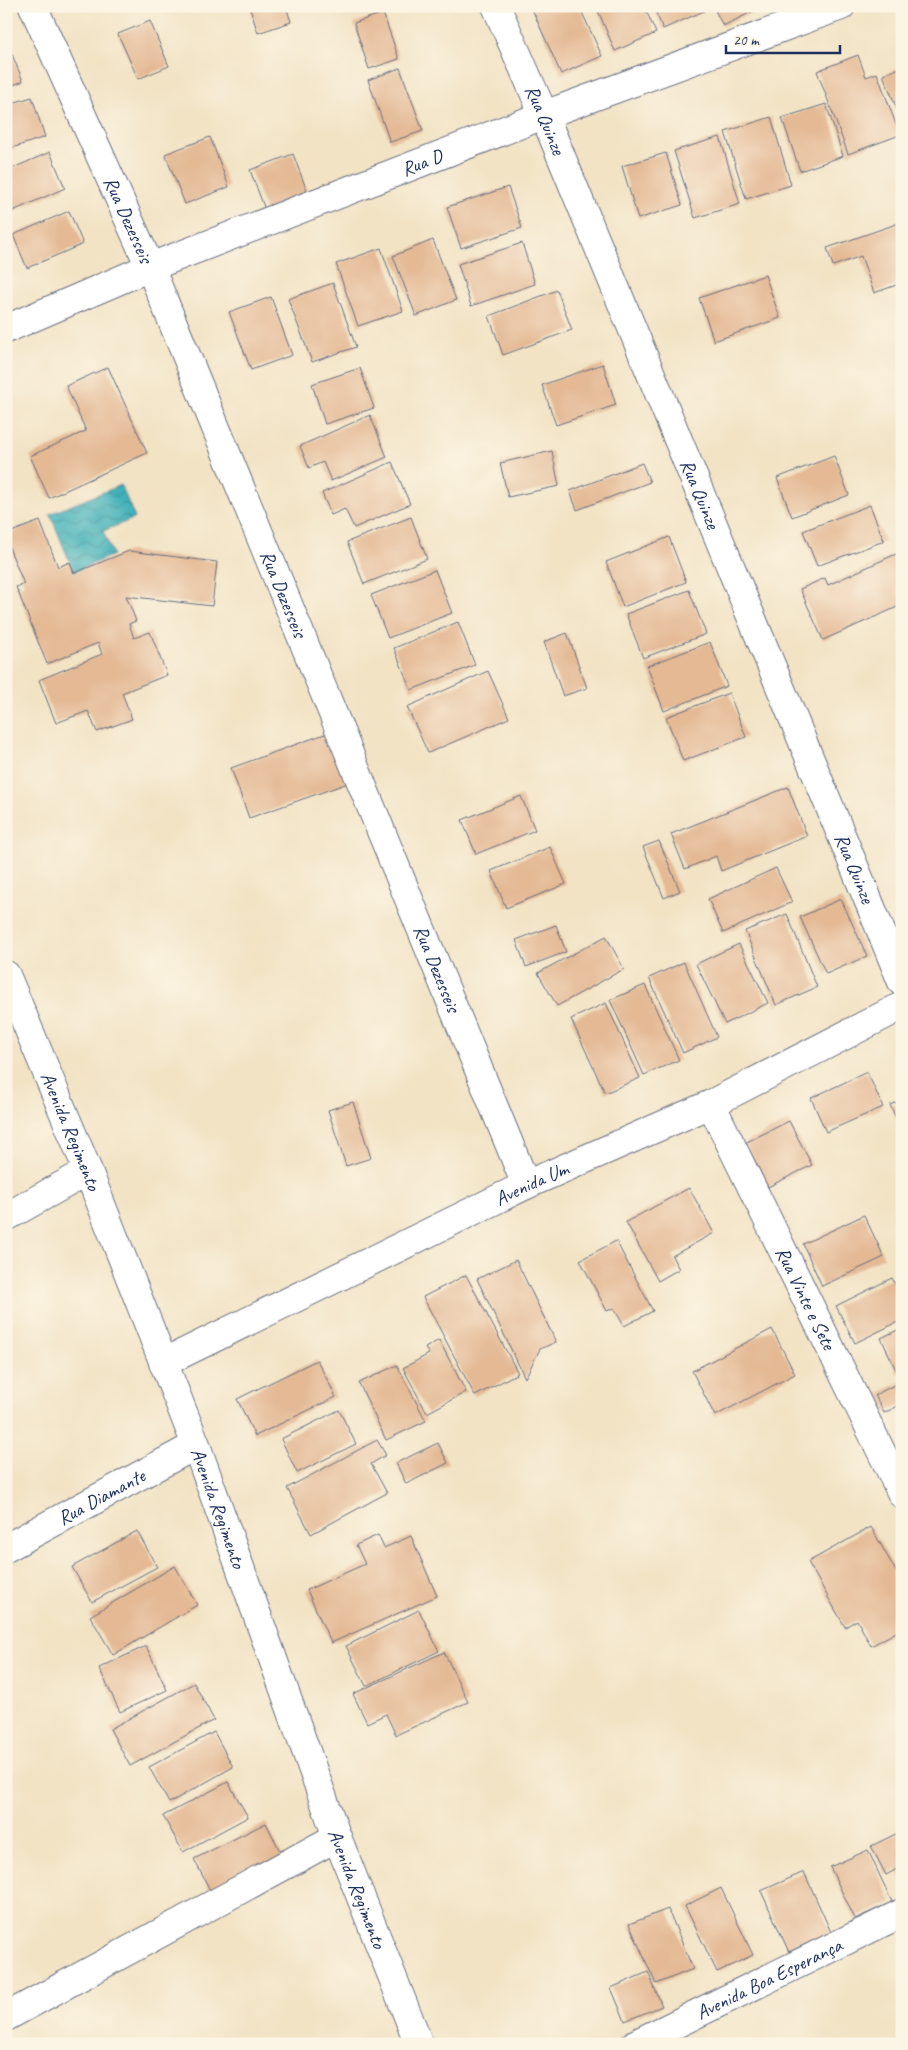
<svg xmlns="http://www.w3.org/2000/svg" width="908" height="2050" viewBox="0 0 908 2050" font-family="Caveat,sans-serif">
  <defs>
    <pattern id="water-waves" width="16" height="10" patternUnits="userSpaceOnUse" patternTransform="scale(1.25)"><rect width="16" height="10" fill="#41b1ba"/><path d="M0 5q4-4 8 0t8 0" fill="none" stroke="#36909a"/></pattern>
  </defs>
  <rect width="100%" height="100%" fill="#fcf5e5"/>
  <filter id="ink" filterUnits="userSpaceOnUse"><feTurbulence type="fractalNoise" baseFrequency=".02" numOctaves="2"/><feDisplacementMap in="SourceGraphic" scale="10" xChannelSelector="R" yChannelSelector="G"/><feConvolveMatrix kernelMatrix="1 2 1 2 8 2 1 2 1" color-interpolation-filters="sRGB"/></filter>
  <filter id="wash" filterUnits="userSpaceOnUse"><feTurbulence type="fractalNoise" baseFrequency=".0096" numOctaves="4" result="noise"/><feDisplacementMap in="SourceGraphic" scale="20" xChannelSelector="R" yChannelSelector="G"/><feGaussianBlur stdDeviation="1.12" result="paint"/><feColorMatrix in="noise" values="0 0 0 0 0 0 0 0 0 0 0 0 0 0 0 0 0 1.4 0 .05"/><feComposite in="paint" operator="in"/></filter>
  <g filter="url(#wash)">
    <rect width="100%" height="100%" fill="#f2e3c5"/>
    <polygon fill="url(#water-waves)" stroke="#2e708c" points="121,485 135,518 103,531 113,555 74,572 50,514"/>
    <g id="blocks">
      <g fill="#e4b994">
        <polygon points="249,6 286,6 291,22 258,33"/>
        <polygon points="537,6 579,6 602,56 561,74 532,9"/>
        <polygon points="596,6 644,6 656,33 615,51"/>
        <polygon points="653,6 702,6 704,11 663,29"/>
        <polygon points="713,6 764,6 723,26"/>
        <polygon points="383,13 399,59 369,69 354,23"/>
        <polygon points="150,21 169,66 138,79 118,34"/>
        <polygon points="6,40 23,81 6,88"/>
        <polygon points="858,55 866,77 877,73 900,135 848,154 817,71"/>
        <polygon points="902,67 902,121 883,75"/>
        <polygon points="400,68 423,131 390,142 368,80"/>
        <polygon points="32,97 45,137 6,150 6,105"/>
        <polygon points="826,104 843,156 800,171 782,118"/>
        <polygon points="771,117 791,185 746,199 725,132"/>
        <polygon points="210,137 229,187 185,204 165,154"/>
        <polygon points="720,137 740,204 695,218 674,151"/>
        <polygon points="50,152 65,188 6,214 6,171"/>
        <polygon points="666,153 682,205 638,219 622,166"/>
        <polygon points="293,154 309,196 266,212 250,170"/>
        <polygon points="508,187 522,228 461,248 447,207"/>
        <polygon points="69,211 83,244 27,268 13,235"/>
        <polygon points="902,222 902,283 874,293 861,256 833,266 827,248"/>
        <polygon points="433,240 456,300 416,316 393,256"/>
        <polygon points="522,243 535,284 471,306 458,264"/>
        <polygon points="381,248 403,311 358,326 336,264"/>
        <polygon points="765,275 780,318 714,341 699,298"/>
        <polygon points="333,283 356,347 312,362 288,299"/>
        <polygon points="557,290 572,330 503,355 489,316"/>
        <polygon points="271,297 292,355 251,370 229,312"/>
        <polygon points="603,364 616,405 556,425 542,385"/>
        <polygon points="108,367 147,453 49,498 30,456 86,431 66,386"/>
        <polygon points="360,368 374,408 325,424 312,384"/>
        <polygon points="370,415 387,457 331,481 323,462 309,468 300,446"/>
        <polygon points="552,451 559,486 508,497 500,463"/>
        <polygon points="834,456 849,495 792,517 777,478"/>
        <polygon points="392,462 410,504 354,528 345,509 331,515 322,493"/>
        <polygon points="642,463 650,482 577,510 570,491"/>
        <polygon points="870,505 884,541 817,566 803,531"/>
        <polygon points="411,517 427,559 364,584 347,542"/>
        <polygon points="40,521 58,567 70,562 74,573 129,551 217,562 212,606 126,596 136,621 129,624 134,638 150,632 167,675 122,693 132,719 97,732 88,711 56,723 39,680 102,654 98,643 47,664 16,587 24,584 6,540 6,534"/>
        <polygon points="669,537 686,582 623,607 606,562"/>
        <polygon points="896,554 902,567 902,605 823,640 800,589 825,578 828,585"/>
        <polygon points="435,570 452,613 388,638 371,595"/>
        <polygon points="689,590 706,634 643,658 626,614"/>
        <polygon points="458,622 475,665 411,690 394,648"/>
        <polygon points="567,633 587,688 563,696 544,642"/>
        <polygon points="710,642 727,686 664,711 647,666"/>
        <polygon points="488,671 509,718 428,753 407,707"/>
        <polygon points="729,693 746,737 683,761 666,717"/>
        <polygon points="333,731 351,782 249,818 231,768"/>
        <polygon points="788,787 807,836 721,871 716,856 685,869 671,834"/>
        <polygon points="521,796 535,830 476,854 462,820"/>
        <polygon points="659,841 680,891 664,898 643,847"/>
        <polygon points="550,847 566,884 506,908 491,871"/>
        <polygon points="776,868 792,902 723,933 708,899"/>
        <polygon points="841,899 867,956 826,974 800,917"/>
        <polygon points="787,914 817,987 776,1005 745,931"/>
        <polygon points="556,925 566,952 526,967 516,940"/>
        <polygon points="606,936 624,969 557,1006 538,973"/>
        <polygon points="739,944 768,1003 725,1024 696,964"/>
        <polygon points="684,962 717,1037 683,1053 649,978"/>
        <polygon points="645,985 679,1060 644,1075 610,1000"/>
        <polygon points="606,1003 640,1078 605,1093 571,1019"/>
        <polygon points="867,1072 883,1107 826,1132 811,1098"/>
        <polygon points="902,1100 902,1130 890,1105"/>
        <polygon points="353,1102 371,1158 346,1166 328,1110"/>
        <polygon points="789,1121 812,1165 768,1187 745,1143"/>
        <polygon points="689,1188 714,1233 672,1256 679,1269 658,1281 626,1222"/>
        <polygon points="864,1215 884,1257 822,1286 803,1244"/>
        <polygon points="616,1241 653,1311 624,1326 614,1308 607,1311 580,1260"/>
        <polygon points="516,1260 556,1342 540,1349 525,1378 477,1279"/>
        <polygon points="466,1275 518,1373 475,1396 423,1297"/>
        <polygon points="892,1278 902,1298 902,1320 855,1343 836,1306"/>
        <polygon points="902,1328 902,1372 898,1374 881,1338"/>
        <polygon points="772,1329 795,1374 715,1416 692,1371"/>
        <polygon points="439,1340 466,1392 427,1413 403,1368 429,1354 425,1348"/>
        <polygon points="317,1360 336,1397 255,1436 237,1399"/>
        <polygon points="397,1365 426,1421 386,1440 359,1383"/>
        <polygon points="902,1381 902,1404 884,1413 875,1395"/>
        <polygon points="339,1410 356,1444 297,1473 281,1439"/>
        <polygon points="377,1440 386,1455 371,1464 387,1493 311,1534 287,1488"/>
        <polygon points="438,1443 448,1463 406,1484 396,1463"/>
        <polygon points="871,1527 902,1582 902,1629 871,1646 857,1620 845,1627 808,1562"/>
        <polygon points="137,1531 157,1567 92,1602 72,1567"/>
        <polygon points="378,1535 384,1548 411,1536 437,1596 331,1643 307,1590 365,1564 356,1545"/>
        <polygon points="175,1566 197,1605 113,1655 90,1616"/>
        <polygon points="419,1610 439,1651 366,1686 346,1646"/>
        <polygon points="146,1646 167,1690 120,1712 99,1668"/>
        <polygon points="444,1652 468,1702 396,1735 386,1714 367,1723 353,1694"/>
        <polygon points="194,1683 214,1720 130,1766 110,1729"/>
        <polygon points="214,1732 233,1767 169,1803 149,1767"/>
        <polygon points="228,1782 248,1817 183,1852 163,1816"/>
        <polygon points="266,1823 284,1859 212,1894 194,1859"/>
        <polygon points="902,1831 902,1879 897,1869 886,1875 871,1846"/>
        <polygon points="868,1850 892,1902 855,1919 830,1867"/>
        <polygon points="804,1872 831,1932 789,1952 761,1891"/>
        <polygon points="721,1888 753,1955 717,1972 685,1906"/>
        <polygon points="668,1909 693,1969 656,1984 629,1924"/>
        <polygon points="648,1972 662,2006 625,2021 611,1988"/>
      </g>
    </g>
  </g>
  <g filter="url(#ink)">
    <use href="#blocks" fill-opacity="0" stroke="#666e82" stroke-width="1"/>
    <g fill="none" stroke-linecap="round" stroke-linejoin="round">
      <g stroke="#666e82" stroke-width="30">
        <g id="minor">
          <path id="s1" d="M33,6L150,267L526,1185"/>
          <path id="s2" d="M496,6L544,115L902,982"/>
          <path id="s3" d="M6,329L150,267L544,115L841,6"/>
          <path id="s4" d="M6,975L88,1171L196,1445L337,1837L419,2044"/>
          <path id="s5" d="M711,1104L902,1494"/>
          <polyline points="6,1217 88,1171"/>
          <path id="s6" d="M163,1363L526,1185L711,1104L902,1006"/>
          <path id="s7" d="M6,1548L196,1445"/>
          <polyline points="6,2017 337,1837"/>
          <path id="s8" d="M635,2044L902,1913"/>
        </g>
      </g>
      <use href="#minor" stroke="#fff" stroke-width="28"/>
    </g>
  </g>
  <g text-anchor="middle" stroke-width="5" stroke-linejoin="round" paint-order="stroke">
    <g font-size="20" fill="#1b2f5e" stroke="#fcf5e5">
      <text dy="7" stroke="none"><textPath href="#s2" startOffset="124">Rua Quinze</textPath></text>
      <text dy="7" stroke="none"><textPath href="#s3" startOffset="448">Rua D</textPath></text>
      <text dy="7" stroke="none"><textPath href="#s1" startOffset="234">Rua Dezesseis</textPath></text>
      <text dy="7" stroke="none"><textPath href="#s2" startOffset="529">Rua Quinze</textPath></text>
      <text dy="7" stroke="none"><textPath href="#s1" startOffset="639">Rua Dezesseis</textPath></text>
      <text dy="7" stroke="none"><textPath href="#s2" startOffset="934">Rua Quinze</textPath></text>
      <text dy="7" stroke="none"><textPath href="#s1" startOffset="1044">Rua Dezesseis</textPath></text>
      <text dy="7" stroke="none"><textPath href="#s4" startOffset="169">Avenida Regimento</textPath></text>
      <text dy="7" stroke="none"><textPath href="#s6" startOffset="410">Avenida Um</textPath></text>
      <text dy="7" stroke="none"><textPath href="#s5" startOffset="216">Rua Vinte e Sete</textPath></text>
      <text dy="7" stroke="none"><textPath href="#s7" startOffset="108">Rua Diamante</textPath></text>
      <text dy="7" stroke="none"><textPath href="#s4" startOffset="574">Avenida Regimento</textPath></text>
      <text dy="7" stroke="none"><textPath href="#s4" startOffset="979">Avenida Regimento</textPath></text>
      <text dy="7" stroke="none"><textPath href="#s8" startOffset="149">Avenida Boa Esperança</textPath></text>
    </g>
  </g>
  <rect width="908" height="2050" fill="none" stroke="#fcf5e5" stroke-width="25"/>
  <path d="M726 45v8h114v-8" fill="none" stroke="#1b2f5e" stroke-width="2.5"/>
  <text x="733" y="45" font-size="15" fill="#1b2f5e" stroke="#fcf5e5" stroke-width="4" paint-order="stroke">20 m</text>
</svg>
